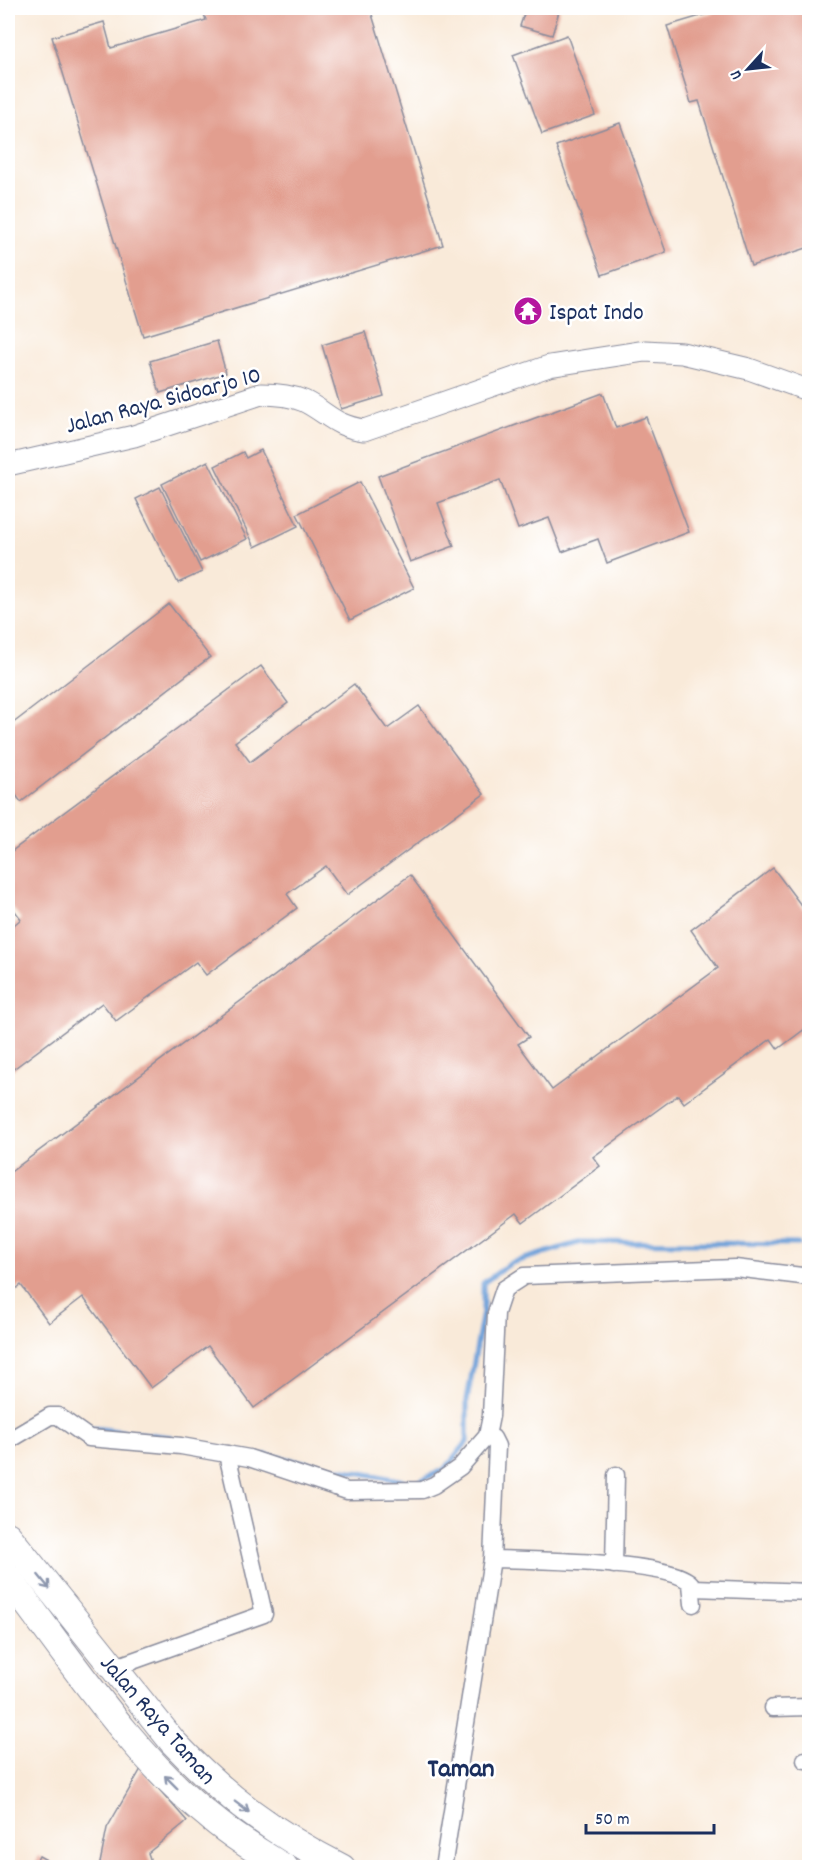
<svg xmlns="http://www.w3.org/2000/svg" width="817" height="1875" viewBox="0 0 817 1875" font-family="Dekko,sans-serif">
  <rect width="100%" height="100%" fill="#fff"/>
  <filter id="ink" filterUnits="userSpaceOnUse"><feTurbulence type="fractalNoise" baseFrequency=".0167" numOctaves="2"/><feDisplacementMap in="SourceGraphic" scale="12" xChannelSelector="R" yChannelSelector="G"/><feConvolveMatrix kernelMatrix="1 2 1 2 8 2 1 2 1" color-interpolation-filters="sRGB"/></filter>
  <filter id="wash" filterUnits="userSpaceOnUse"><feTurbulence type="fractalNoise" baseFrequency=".008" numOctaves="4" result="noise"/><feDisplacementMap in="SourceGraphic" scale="24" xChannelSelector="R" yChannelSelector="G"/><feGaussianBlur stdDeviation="1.35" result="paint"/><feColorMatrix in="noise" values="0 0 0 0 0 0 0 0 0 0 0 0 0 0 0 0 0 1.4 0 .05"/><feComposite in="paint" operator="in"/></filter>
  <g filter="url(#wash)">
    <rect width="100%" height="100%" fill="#f9ead9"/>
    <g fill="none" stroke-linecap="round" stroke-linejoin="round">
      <g stroke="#6da0d9" stroke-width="5">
        <polyline points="84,1427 171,1437"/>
        <polyline points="265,1455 415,1483 445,1469 467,1442 467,1400 483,1312 483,1283 511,1263 581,1242 799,1244"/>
      </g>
    </g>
    <g id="blocks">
      <g fill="#e29e8f">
        <polygon points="202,8 370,8 443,245 143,336 52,37 104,22 111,48 206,20"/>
        <polygon points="526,8 560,8 552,35 520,26"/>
        <polygon points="727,8 810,8 810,247 751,266 699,101 691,103 667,26"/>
        <polygon points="567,35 595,115 542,134 513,55"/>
        <polygon points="620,123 666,252 602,275 556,146"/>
        <polygon points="365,332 384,396 341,409 322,345"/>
        <polygon points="217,341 226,373 160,393 150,361"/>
        <polygon points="603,393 616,428 646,417 689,532 607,563 598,539 562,552 549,518 518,529 500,480 438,503 454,546 410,562 378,476"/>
        <polygon points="261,450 298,526 255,547 215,466 243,452 246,458"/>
        <polygon points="208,461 247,539 200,562 162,484"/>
        <polygon points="360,482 414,588 350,620 297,514"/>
        <polygon points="160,487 202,572 178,583 136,499"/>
        <polygon points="169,604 210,657 21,802 15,794 8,801 8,727"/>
        <polygon points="261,666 288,703 235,742 250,762 354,684 387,729 419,706 484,794 347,895 326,866 287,894 297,908 206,975 196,962 116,1021 102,1003 8,1073 8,930 21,919 12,907 8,910 8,854"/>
        <polygon points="773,868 810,917 810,1025 778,1049 771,1039 684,1103 678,1095 593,1157 600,1166 523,1223 516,1214 254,1408 208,1346 151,1388 83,1297 49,1323 21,1285 8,1295 8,1174 410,875 529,1037 518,1044 552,1090 718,968 691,930"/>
        <polygon points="141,1769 187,1821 148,1853 153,1867 99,1868 107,1828"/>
        <polygon points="39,1856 61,1868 33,1868"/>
      </g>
    </g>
  </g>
  <g filter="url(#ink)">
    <use href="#blocks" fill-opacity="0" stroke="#8a8c9c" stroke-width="1.5"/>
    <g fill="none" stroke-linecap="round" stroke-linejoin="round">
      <g stroke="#8a8c9c" stroke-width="19">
        <g id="minor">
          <polyline points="8,1441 50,1416 58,1416 89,1438 181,1446 249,1458 347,1491 422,1490 434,1485 460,1467 487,1436 491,1416 496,1313 504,1289 524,1276 735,1268 810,1277"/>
          <path d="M492,1559C526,1560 674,1561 691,1584L693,1604"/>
          <polyline points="614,1565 616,1475"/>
          <polyline points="694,1588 810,1592"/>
          <polyline points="113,1668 264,1614 227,1454"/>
          <polyline points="773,1708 810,1707"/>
          <polyline points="805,1760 810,1760"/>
          <polyline points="443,1868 492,1559 497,1446 493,1438 487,1436"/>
        </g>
      </g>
      <g stroke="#8a8c9c" stroke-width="23">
        <path id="tertiary" d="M8,465L134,436L261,394C276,394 290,395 304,401C328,413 334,426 364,430L549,366L645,351L682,353L749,369L810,391"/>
      </g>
      <g stroke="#8a8c9c" stroke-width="29">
        <g id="trunk">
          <path d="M8,1536L173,1742C225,1797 275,1834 342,1868"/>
          <path d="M8,1578C69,1657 131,1754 209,1816C232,1836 259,1852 285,1868"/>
        </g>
      </g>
      <use href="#minor" stroke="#fff" stroke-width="16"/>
      <use href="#tertiary" stroke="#fff" stroke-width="21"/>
      <use href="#trunk" stroke="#fff" stroke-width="27"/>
    </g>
    <defs><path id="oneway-shaft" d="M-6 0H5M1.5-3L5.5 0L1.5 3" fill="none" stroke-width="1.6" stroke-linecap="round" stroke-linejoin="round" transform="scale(1.5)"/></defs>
    <g stroke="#8d97ae">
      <use href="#oneway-shaft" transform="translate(44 1582) rotate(51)"/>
      <use href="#oneway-shaft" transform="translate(171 1782) rotate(-135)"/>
      <use href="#oneway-shaft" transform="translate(242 1807) rotate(37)"/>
    </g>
  </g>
  <defs>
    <g id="temple-disc" transform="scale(1.5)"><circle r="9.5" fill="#b5179e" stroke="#fff"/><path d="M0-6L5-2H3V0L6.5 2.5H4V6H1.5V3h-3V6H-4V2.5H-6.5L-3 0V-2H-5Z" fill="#fff"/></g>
  </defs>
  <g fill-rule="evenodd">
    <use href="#temple-disc" x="528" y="311"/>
  </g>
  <g text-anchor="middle" stroke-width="5" stroke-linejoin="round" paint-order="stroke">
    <g font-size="24" fill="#1b2f5e" stroke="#fff" text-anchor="start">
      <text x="549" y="319">Ispat Indo</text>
    </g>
    <g font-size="24" fill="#1b2f5e" stroke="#fff">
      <text transform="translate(163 399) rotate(-15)" y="8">Jalan Raya Sidoarjo 10</text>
      <text transform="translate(159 1719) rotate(49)" y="8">Jalan Raya Taman</text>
    </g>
    <g font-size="27" font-weight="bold" fill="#1b2f5e" stroke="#fff">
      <text x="461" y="1776">Taman</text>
    </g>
  </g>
  <rect width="817" height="1875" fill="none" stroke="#fff" stroke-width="30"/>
  <g transform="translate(748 69) rotate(243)" stroke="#ffffff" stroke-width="4.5" paint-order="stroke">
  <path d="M0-4.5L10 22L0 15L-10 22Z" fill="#1b2f5e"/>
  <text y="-9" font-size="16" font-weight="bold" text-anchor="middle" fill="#1b2f5e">U</text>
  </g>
  <path d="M586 1824v9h128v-9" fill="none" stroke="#1b2f5e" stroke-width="3"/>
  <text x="595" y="1824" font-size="18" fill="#1b2f5e" stroke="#ffffff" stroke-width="4.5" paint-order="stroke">50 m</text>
</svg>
